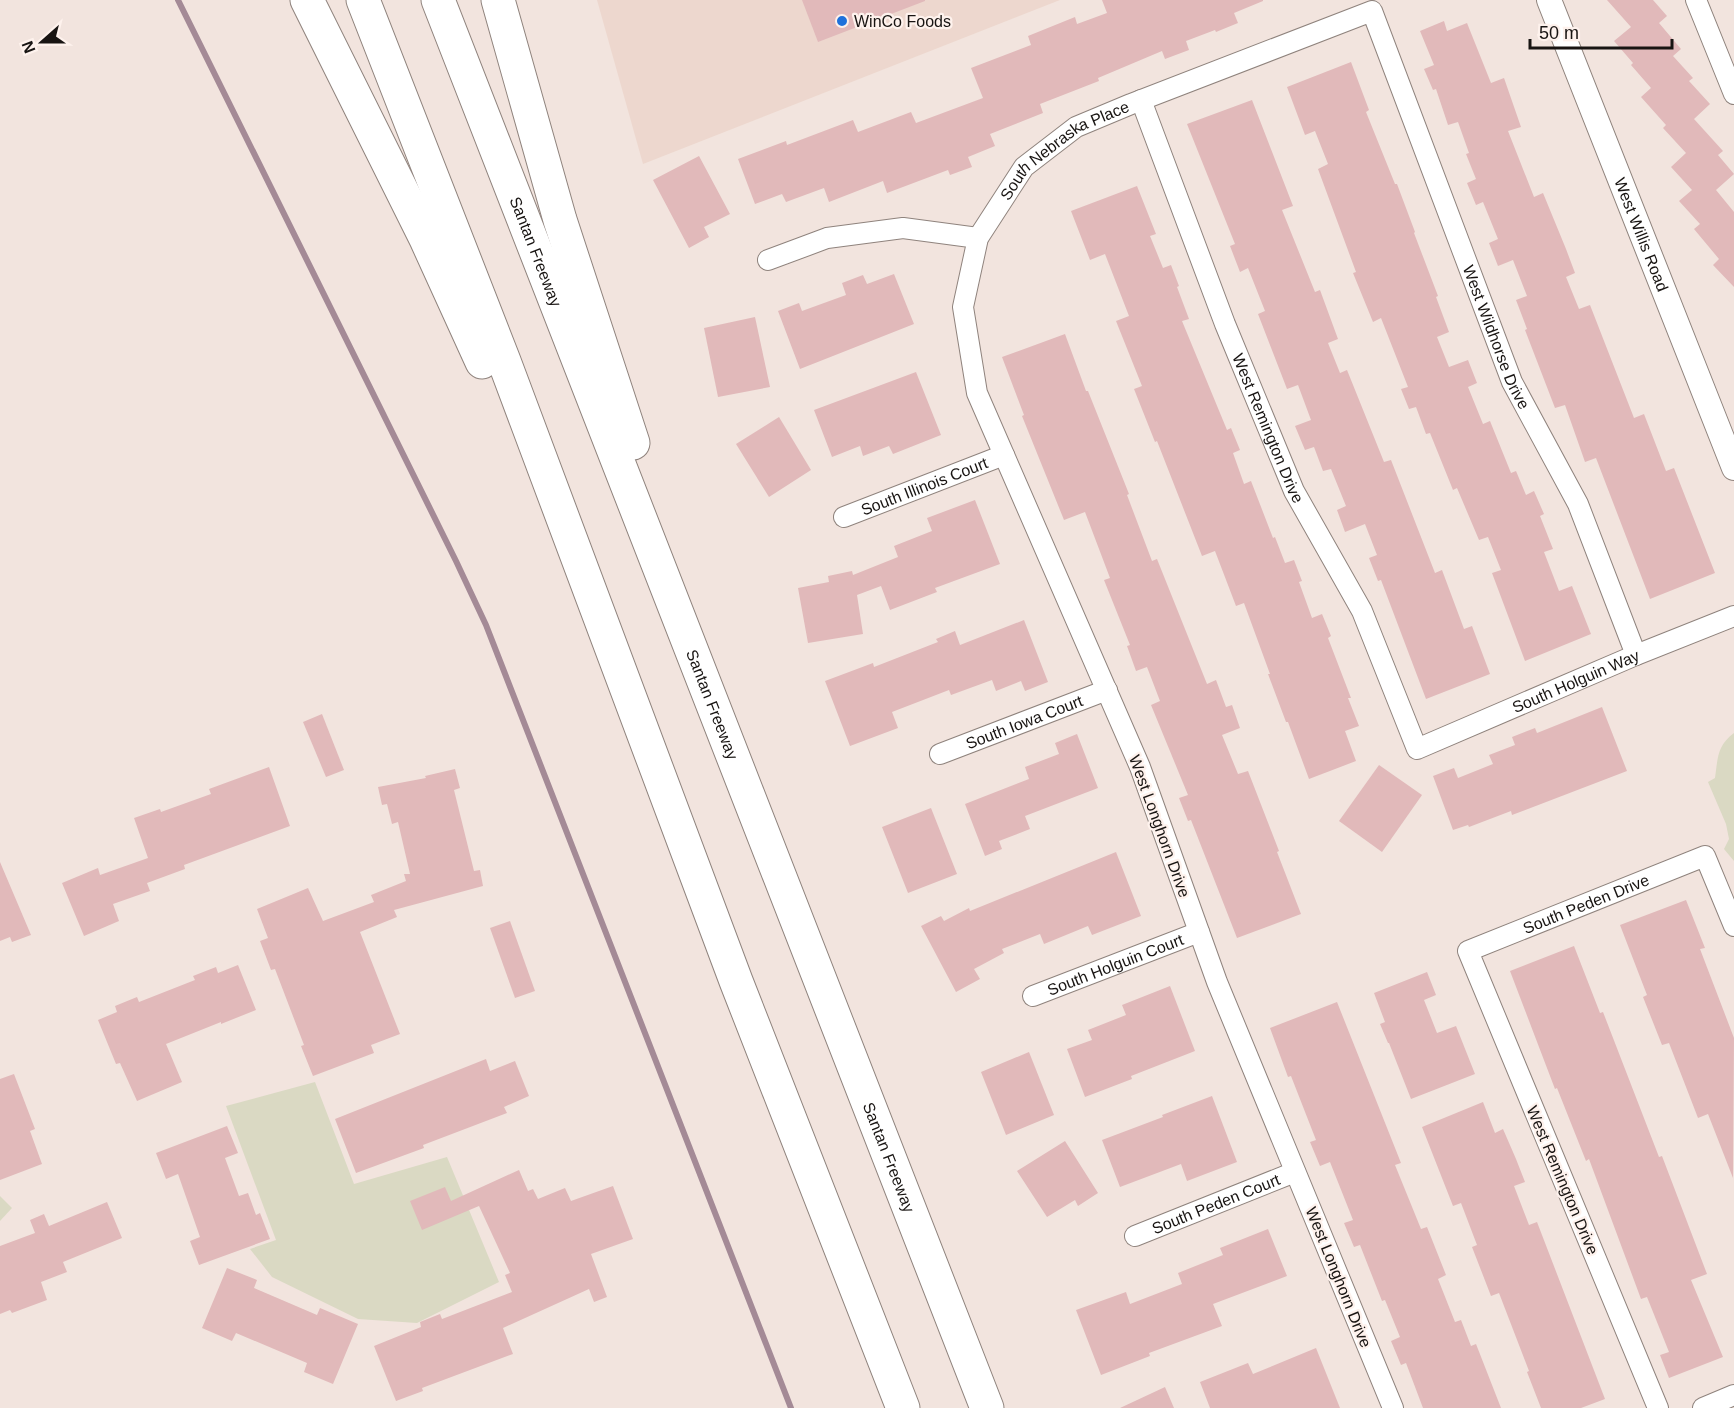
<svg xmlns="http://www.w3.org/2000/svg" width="1734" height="1408" viewBox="0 0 1734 1408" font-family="Helvetica,sans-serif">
  <rect width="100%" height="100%" fill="#f2e4de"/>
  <polygon fill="#edd7ce" points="597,0 1060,0 643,164"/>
  <g fill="#dad9c3">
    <path d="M1734,733V861L1724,849L1729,839L1726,824L1708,782L1715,778C1718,757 1717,746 1734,733Z"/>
    <polygon points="315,1082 354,1184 447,1157 499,1282 417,1323 358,1319 272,1277 250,1249 276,1240 226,1106"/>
    <polygon points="0,1196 12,1208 0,1221"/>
  </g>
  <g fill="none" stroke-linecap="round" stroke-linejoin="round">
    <polyline stroke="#a48a96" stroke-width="6" points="178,0 456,561 486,625 791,1408"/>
  </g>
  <g fill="#e1b9ba">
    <polygon points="802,0 925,0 925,1 818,42"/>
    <polygon points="1102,0 1263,0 1263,1 1234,13 1238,23 1216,32 1215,30 1186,41 1189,50 1165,59 1162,51 1098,78 1099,81 1040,104 1043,113 990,134 995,146 968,157 972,167 950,175 948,170 887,193 883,181 829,202 824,188 786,202 782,194 755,204 738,159 786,141 787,145 853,120 858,132 911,112 916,123 983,98 971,68 1031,45 1028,36 1075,17 1077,24 1107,13"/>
    <polygon points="1607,0 1653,0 1667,16 1659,23 1681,49 1673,56 1693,78 1689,81 1710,104 1694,119 1723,151 1718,155 1734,174 1716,190 1734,212 1734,287 1713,265 1719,259 1694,229 1700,224 1679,201 1692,190 1671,167 1686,153 1663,128 1666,125 1641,97 1651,88 1631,65 1633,63 1614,41 1631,27"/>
    <polygon points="1444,21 1447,31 1467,23 1491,83 1504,78 1521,127 1508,131 1534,197 1543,193 1566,249 1575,273 1566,277 1579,309 1590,305 1634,418 1644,414 1666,471 1674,468 1715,573 1650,599 1596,458 1585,462 1565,405 1555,408 1525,330 1527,329 1516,300 1527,296 1513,260 1498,266 1489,243 1498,239 1483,202 1476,205 1467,183 1476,179 1466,154 1469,153 1458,122 1448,125 1436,89 1433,90 1424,69 1434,65 1420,31"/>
    <polygon points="1351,62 1369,110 1366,112 1395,184 1397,184 1415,232 1414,233 1438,296 1436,297 1449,332 1437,337 1449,367 1468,360 1477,383 1468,387 1483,424 1490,421 1511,473 1516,471 1526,495 1534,491 1544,514 1540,516 1553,549 1544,552 1559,591 1572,586 1591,634 1525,661 1492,573 1501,570 1488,537 1479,540 1457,488 1453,490 1430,433 1426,434 1416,407 1409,409 1401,389 1408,387 1381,318 1373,322 1353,273 1356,272 1318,169 1328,164 1315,131 1305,135 1287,87"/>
    <polygon points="1252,100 1293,206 1282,210 1315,292 1320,290 1338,339 1328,343 1340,373 1347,370 1384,462 1391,460 1435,573 1442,570 1464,629 1472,626 1490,674 1426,699 1381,580 1378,581 1369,558 1377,555 1365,524 1345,532 1337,510 1346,506 1331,469 1323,471 1314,447 1305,450 1295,426 1311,420 1298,385 1287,389 1258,314 1265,311 1248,268 1240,272 1230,246 1235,244 1187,124"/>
    <polygon points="699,156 730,214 704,227 709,237 689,248 653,180"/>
    <polygon points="1137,186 1156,234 1150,236 1163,268 1171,265 1179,286 1177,287 1189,319 1182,321 1227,430 1231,428 1240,450 1233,453 1244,484 1251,481 1273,538 1275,537 1285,563 1294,560 1302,581 1299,582 1312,618 1322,614 1331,636 1328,638 1351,698 1348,698 1359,726 1345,731 1356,761 1309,779 1288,722 1286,722 1268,674 1270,674 1244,603 1236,606 1215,551 1202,556 1157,441 1155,442 1134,389 1142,386 1116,321 1129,316 1105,254 1090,260 1071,211"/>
    <polygon points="894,274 914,324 800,369 778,311 799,303 802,311 846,295 842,283 863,275 867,284"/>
    <polygon points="755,317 770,387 718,397 704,328"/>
    <polygon points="1065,334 1086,391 1088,391 1129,494 1127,495 1152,561 1157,559 1207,684 1216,680 1226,707 1232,705 1240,728 1222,735 1238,774 1248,771 1279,851 1277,852 1301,914 1237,938 1191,820 1188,821 1179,798 1188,795 1151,705 1160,701 1147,667 1136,671 1127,646 1130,645 1104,580 1110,578 1085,512 1064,520 1022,416 1024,415 1002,357"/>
    <polygon points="916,372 941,435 893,454 889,446 863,456 860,446 832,457 814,410"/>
    <polygon points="779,417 811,470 769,497 736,444"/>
    <polygon points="975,500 1000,564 935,588 937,592 890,610 881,586 857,595 863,634 808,643 798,588 829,582 828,576 852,571 853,575 898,557 894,546 932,531 927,518"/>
    <polygon points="1024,620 1048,682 1025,691 1021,681 996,691 992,680 951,695 949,690 892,712 898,728 850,746 825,681 873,663 874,667 938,642 936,639 955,631 960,645"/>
    <polygon points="1602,707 1627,771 1512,815 1511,811 1469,827 1468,825 1453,830 1433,776 1454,768 1458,778 1493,764 1489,755 1515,745 1512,737 1535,728 1537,733"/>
    <polygon points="322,714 344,770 326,777 303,722"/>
    <polygon points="1077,734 1098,788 1025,816 1030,829 999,841 1002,849 985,856 965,804 1029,779 1025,767 1059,754 1055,743"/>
    <polygon points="1379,765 1422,795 1382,852 1339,821"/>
    <polygon points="269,767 290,826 184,865 185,869 147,883 150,891 113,904 119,921 84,936 62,883 98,868 100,875 148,858 134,818 160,809 161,812 211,794 209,789"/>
    <polygon points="455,769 460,788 454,790 474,871 480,870 483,886 394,910 397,917 360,932 400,1034 371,1045 374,1053 313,1076 301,1046 304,1045 275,969 271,970 260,941 268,938 257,909 308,888 323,921 374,902 371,895 406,881 404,874 410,874 398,822 392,824 387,804 382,805 378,787 426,778 425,776"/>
    <polygon points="931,808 957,874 908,893 882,827"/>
    <polygon points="1116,852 1141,916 1092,935 1088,926 1044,944 1040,934 1002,949 1004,953 974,969 980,979 956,992 921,926 941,916 944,921 969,908 970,911"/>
    <polygon points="0,862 31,935 12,942 10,937 0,941"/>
    <polygon points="1686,900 1705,948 1700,949 1734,1038 1733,1178 1708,1114 1698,1118 1669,1043 1662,1045 1643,997 1647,995 1620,925"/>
    <polygon points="510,921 535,991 515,998 490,928"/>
    <polygon points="1574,946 1600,1013 1603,1012 1659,1157 1662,1156 1707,1274 1691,1280 1723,1357 1669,1378 1660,1355 1669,1352 1647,1297 1641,1299 1589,1159 1586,1161 1557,1088 1555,1089 1510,971"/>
    <polygon points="238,965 256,1010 221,1024 221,1022 166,1044 182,1082 137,1101 120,1063 116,1064 98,1020 117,1012 115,1006 137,997 139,1002 195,980 193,976 216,967 218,973"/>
    <polygon points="1427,972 1436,995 1424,1000 1437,1033 1456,1026 1475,1074 1411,1099 1389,1043 1388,1043 1380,1024 1385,1022 1374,993"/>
    <polygon points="1170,986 1195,1051 1131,1076 1132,1079 1085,1097 1067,1049 1092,1040 1088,1030 1126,1015 1122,1005"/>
    <polygon points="1337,1002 1401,1163 1395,1165 1421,1229 1427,1227 1446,1275 1438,1279 1455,1322 1461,1320 1471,1346 1476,1344 1501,1408 1423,1408 1406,1363 1401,1365 1391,1341 1400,1337 1385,1300 1382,1301 1360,1245 1354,1247 1344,1223 1353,1220 1330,1162 1320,1166 1310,1142 1316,1140 1291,1076 1288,1077 1270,1028"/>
    <polygon points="1029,1052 1054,1115 1006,1135 981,1072"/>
    <polygon points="486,1059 490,1071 515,1061 529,1096 504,1107 507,1113 423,1145 424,1148 356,1173 335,1119"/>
    <polygon points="14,1074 35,1129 30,1131 42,1164 0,1180 0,1079"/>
    <polygon points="1212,1096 1237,1162 1187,1181 1181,1164 1120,1187 1102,1140 1163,1117 1162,1115"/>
    <polygon points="1483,1102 1495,1133 1503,1129 1516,1159 1525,1182 1514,1186 1529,1225 1537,1222 1605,1399 1581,1408 1541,1408 1527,1372 1529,1371 1499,1293 1491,1296 1472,1247 1477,1245 1461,1203 1453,1206 1422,1127"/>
    <polygon points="227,1126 238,1153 225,1158 239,1196 248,1193 256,1215 260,1213 270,1239 199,1265 190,1241 200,1237 178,1174 166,1179 156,1153"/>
    <polygon points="1065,1141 1098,1193 1078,1206 1075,1200 1047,1217 1017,1171"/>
    <polygon points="519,1170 528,1191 533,1189 538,1199 565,1188 571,1201 613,1186 633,1239 591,1254 607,1297 594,1302 589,1289 503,1328 513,1354 422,1388 423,1391 396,1401 374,1346 421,1327 420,1322 440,1314 442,1319 512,1292 505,1275 510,1273 479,1206 422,1230 410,1201 445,1187 451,1201"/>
    <polygon points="107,1202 122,1238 63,1262 67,1272 41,1282 47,1300 12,1313 10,1310 0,1314 0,1246 35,1233 30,1220 44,1214 49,1226"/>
    <polygon points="1268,1229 1287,1276 1213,1304 1222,1326 1149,1353 1150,1356 1101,1375 1076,1310 1126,1292 1130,1304 1182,1284 1178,1273 1223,1255 1220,1248"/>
    <polygon points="227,1268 257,1280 254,1288 317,1315 320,1308 358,1324 333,1384 304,1372 307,1363 236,1333 232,1341 202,1328"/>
    <polygon points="1316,1348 1340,1408 1210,1408 1200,1382 1248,1363 1253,1374"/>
    <polygon points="1165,1387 1174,1408 1120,1408"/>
  </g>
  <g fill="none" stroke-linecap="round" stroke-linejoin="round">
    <g stroke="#8f837d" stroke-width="22">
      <g id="minor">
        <polyline points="1696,0 1734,94"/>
        <path id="s1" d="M1141,100L1225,324L1294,491L1362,611L1417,749L1636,655L1734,616"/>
        <polyline points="768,260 827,238 903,228 978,238"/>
        <path id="s2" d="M844,517L1004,455"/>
        <path id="s3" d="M940,754L1107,690"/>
        <path id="s4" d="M1033,996L1199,932"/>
        <path id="s5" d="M1135,1236L1295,1172"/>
        <path id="s6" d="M1393,1408L1217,982L1140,767L977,393L963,307L978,238L1024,167L1076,127L1131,104L1372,11L1512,382L1578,504L1636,655"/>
        <path id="s7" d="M1658,1408L1468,951L1705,856L1734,926"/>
        <polyline points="1703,1408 1734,1395"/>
      </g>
    </g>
    <g stroke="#8f837d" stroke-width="26">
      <g id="tertiary">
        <path id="s8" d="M1549,0L1734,468"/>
      </g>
    </g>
    <g stroke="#8f837d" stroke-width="35">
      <g id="motorway">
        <polyline points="307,0 426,239 482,362"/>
        <polyline points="363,0 504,361 736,981 903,1408"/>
        <path id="s9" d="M438,0L987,1408"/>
        <polyline points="498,0 560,220 633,443"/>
      </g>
    </g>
    <use href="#minor" stroke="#fff" stroke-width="20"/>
    <use href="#tertiary" stroke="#fff" stroke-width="24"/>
    <use href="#motorway" stroke="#fff" stroke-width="33"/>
  </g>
  <circle fill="#1f71db" stroke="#fef2ed" stroke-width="2" cx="842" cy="21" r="6"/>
  <g text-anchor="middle" stroke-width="4.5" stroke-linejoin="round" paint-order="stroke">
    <g font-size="16" fill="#181412" stroke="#fef2ed" text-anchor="start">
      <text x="854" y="27">WinCo Foods</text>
    </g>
    <g font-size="16" fill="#181412" stroke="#fef2ed">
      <text dy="6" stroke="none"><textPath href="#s6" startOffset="1382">South Nebraska Place</textPath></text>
      <text dy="6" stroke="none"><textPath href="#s8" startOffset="252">West Willis Road</textPath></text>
      <text dy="6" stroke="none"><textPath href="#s9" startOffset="270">Santan Freeway</textPath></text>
      <text dy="6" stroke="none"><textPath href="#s6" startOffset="2072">West Wildhorse Drive</textPath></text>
      <text dy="6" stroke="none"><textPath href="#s1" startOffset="352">West Remington Drive</textPath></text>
      <text dy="6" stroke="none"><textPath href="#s2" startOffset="86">South Illinois Court</textPath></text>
      <text dy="6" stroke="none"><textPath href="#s1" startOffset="879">South Holguin Way</textPath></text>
      <text dy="6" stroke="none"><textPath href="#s9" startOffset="756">Santan Freeway</textPath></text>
      <text dy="6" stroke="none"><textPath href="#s3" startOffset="90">South Iowa Court</textPath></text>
      <text transform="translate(1160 826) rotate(70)" y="6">West Longhorn Drive</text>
      <text dy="6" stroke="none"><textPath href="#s7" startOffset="622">South Peden Drive</textPath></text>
      <text dy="6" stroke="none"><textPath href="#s4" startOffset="88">South Holguin Court</textPath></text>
      <text dy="6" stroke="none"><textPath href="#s9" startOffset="1242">Santan Freeway</textPath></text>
      <text transform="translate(1563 1180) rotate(67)" y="6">West Remington Drive</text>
      <text dy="6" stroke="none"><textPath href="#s5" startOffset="87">South Peden Court</textPath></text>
      <text transform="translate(1339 1277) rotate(68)" y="6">West Longhorn Drive</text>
    </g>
  </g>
  <g transform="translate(42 42) rotate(249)" stroke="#fef2ed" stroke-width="4.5" paint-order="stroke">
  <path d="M0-4.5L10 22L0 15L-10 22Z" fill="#181412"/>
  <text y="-9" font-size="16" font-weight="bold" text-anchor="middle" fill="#181412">N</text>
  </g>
  <path d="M1530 39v9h142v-9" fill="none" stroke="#181412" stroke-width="3"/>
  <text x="1539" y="39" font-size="18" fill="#181412" stroke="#fef2ed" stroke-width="4.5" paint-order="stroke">50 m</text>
</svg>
